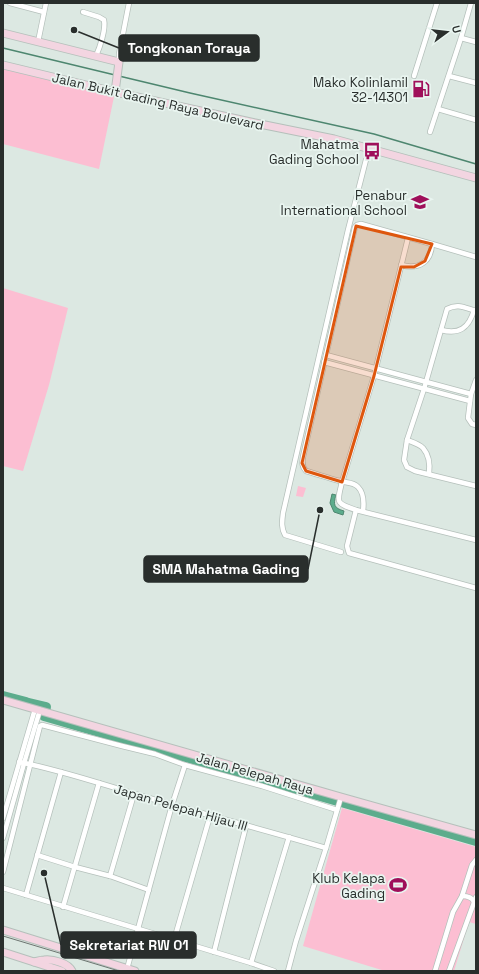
<svg xmlns="http://www.w3.org/2000/svg" width="479" height="974" viewBox="0 0 479 974" font-family="'Space Grotesk',sans-serif">
  <rect width="100%" height="100%" fill="#dce8e2"/>
  <g fill="#fcbed2">
    <polygon points="3,65 115,92 99,169 3,144"/>
    <polygon points="3,288 68,308 49,385 23,471 3,466"/>
    <polygon points="298,486 306,488 303,497 296,496"/>
    <polygon points="342,808 476,847 476,924 469,922 454,971 385,971 303,946"/>
  </g>
  <path fill="#5cac8c" stroke="#4d866f" d="M332,494L336,495C333,505 334,508 344,511L343,515L334,512L330,503Z"/>
  <g fill="none" stroke-linecap="round" stroke-linejoin="round">
    <g stroke="#4d866f" stroke-width="1.5">
      <polyline points="3,48 115,75"/>
      <polyline points="119,76 190,93 374,134 476,164"/>
    </g>
    <g stroke="#5cac8c" stroke-width="10">
      <polyline points="3,696 26,702"/>
      <polyline points="29,703 46,707"/>
      <polyline points="44,716 476,841"/>
    </g>
    <g stroke="#b5c0bb" stroke-width="6">
      <g id="street">
        <polyline points="10,3 44,12"/>
        <path d="M83,12L99,17L104,20C106,29 100,47 96,56"/>
        <polyline points="461,38 476,42"/>
        <polyline points="38,42 46,3"/>
        <polyline points="119,62 119,54 129,3"/>
        <polyline points="414,76 437,3"/>
        <polyline points="449,76 476,83"/>
        <polyline points="438,109 476,120"/>
        <polyline points="430,132 461,38 471,3"/>
        <path d="M408,238L374,376L342,482C337,503 335,503 356,510L476,540"/>
        <path d="M401,265C419,270 431,262 432,244"/>
        <path d="M476,311C465,308 458,303 447,309L424,389L407,440L404,460L407,467L415,471L476,486"/>
        <path d="M441,330C459,335 469,328 474,310"/>
        <polyline points="326,355 471,394"/>
        <polyline points="324,362 470,401"/>
        <polyline points="476,380 471,394 468,418 472,424 476,425"/>
        <path d="M407,440C412,442 419,444 423,448C429,455 430,466 429,474"/>
        <polyline points="356,510 347,546 348,550 349,553 476,588"/>
        <path d="M363,511C364,503 364,493 358,487C353,482 346,483 340,481C328,478 317,474 306,471C302,467 302,463 303,457L355,227L357,225L361,224L432,244L476,257"/>
        <path d="M341,552L285,535C281,528 282,521 283,513L348,230L369,148"/>
        <path d="M19,762C61,770 101,784 142,796C203,814 265,830 326,848"/>
        <polyline points="3,818 35,709"/>
        <polyline points="3,838 25,760 40,710"/>
        <polyline points="37,855 75,867 110,876 149,890"/>
        <polyline points="3,872 40,726 42,725 122,746 155,754 185,765 262,786 337,810"/>
        <polyline points="110,876 134,794"/>
        <polyline points="3,888 251,963 274,971"/>
        <polyline points="26,895 61,772"/>
        <path d="M462,896C467,896 472,897 474,902"/>
        <polyline points="63,907 99,783"/>
        <polyline points="174,940 210,816"/>
        <polyline points="214,952 246,826"/>
        <polyline points="251,963 289,837"/>
        <polyline points="127,969 172,805 185,765"/>
        <polyline points="288,971 296,941 326,848 341,797"/>
        <polyline points="435,971 453,912 462,896 472,865 476,860"/>
        <polyline points="449,971 476,897"/>
      </g>
    </g>
    <g stroke="#b5c0bb" stroke-width="9">
      <g id="secondary">
        <polyline points="3,33 119,62 115,92"/>
        <polyline points="3,65 115,92 255,123 334,139 476,178"/>
        <polyline points="3,700 341,797 476,835"/>
        <polyline points="3,930 135,971"/>
        <polyline points="3,952 62,971"/>
        <path d="M34,962C38,961 41,960 44,960C53,959 68,963 72,971"/>
      </g>
    </g>
    <use href="#street" stroke="#fff" stroke-width="4.5"/>
    <use href="#secondary" stroke="#f3d5e1" stroke-width="7"/>
    <polyline stroke="#6d7571" stroke-width="1" points="3,936 119,971"/>
  </g>
  <path fill="#de570e" fill-opacity="0.2" stroke="#de570e" stroke-width="3" stroke-linejoin="round" d="M356,226L432,244L425,261L414,267H401L374,376L342,482L306,471L302,463Z"/>
  <defs>
    <g id="fuel-bare" transform="scale(1.38)"><path d="M-5.5-6h7V0h2V4h1.3V-2.5L3-4.5l.8-.8L6-3V5H2.5V1h-1V6h-7ZM-4.2-4.7v3.2H.2V-4.7Z" fill="#9f0f5a" stroke="#e9f5f0" stroke-width="2.5" paint-order="stroke"/></g>
    <g id="bus-bare" transform="scale(1.38)"><path d="M-5-6H5V4H4V6H2V4H-2V6H-4V4H-5ZM-3.5-4V0h7V-4ZM-3.5 1.2v1.5H-2V1.2ZM2 1.2v1.5H3.5V1.2Z" fill="#9f0f5a" stroke="#e9f5f0" stroke-width="2.5" paint-order="stroke"/></g>
    <g id="school-bare" transform="scale(1.38)"><path d="M0-5L7-2L0 1L-7-2ZM-4 1L0 2.5L4 1V4Q0 6-4 4Z" fill="#9f0f5a" stroke="#e9f5f0" stroke-width="2.5" paint-order="stroke"/></g>
    <g id="stadium-bare" transform="scale(1.38)"><path d="M0-5a6.5 5 0 1 0 0 10a6.5 5 0 1 0 0-10ZM-3.5-1.8h7v3.6h-7Z" fill="#9f0f5a" stroke="#e9f5f0" stroke-width="2.5" paint-order="stroke"/></g>
  </defs>
  <g fill-rule="evenodd">
    <use href="#fuel-bare" x="421" y="89"/>
    <use href="#bus-bare" x="372" y="151"/>
    <use href="#school-bare" x="420" y="202"/>
    <use href="#stadium-bare" x="398" y="885"/>
  </g>
  <g text-anchor="middle" stroke-width="3.5" stroke-linejoin="round" paint-order="stroke">
    <g font-size="13" fill="#292e2c" stroke="#e9f5f0" text-anchor="end">
      <text x="408" y="87">Mako Kolinlamil<tspan x="408" dy="15">32-14301</tspan></text>
      <text x="359" y="149">Mahatma<tspan x="359" dy="15">Gading School</tspan></text>
      <text x="407" y="200">Penabur<tspan x="407" dy="15">International School</tspan></text>
      <text x="385" y="883">Klub Kelapa<tspan x="385" dy="15">Gading</tspan></text>
    </g>
    <g font-size="13" fill="#292e2c" stroke="#e9f5f0">
      <text transform="translate(158 101) rotate(13)" y="5">Jalan Bukit Gading Raya Boulevard</text>
      <text transform="translate(255 773) rotate(16)" y="5">Jalan Pelepah Raya</text>
      <text transform="translate(181 807) rotate(16)" y="5">Japan Pelepah Hijau III</text>
    </g>
  </g>
  <path fill="none" stroke="#292e2c" stroke-width="1.5" d="M74 30L119 48M320 510L308 569M44 873L61 945"/>
  <g fill="#292e2c" stroke="#e9f5f0" stroke-width="1.5">
    <circle cx="74" cy="30" r="4"/>
    <circle cx="320" cy="510" r="4"/>
    <circle cx="44" cy="873" r="4"/>
  </g>
  <g fill="#292e2c" stroke="#292e2c" stroke-width="1.5">
    <rect x="119" y="35" width="140" height="26" rx="4"/>
    <rect x="144" y="556" width="164" height="26" rx="4"/>
    <rect x="61" y="932" width="135" height="26" rx="4"/>
  </g>
  <g font-size="14" text-anchor="middle" font-weight="bold" fill="#fff">
    <text x="189" y="53">Tongkonan Toraya</text>
    <text x="226" y="574">SMA Mahatma Gading</text>
    <text x="129" y="950">Sekretariat RW 01</text>
  </g>
  <rect width="479" height="974" fill="none" stroke="#292e2c" stroke-width="8"/>
  <g transform="translate(447 32) rotate(75)" stroke="#e9f5f0" stroke-width="3" paint-order="stroke">
  <path d="M0-3L7 15L0 10L-7 15Z" fill="#292e2c"/>
  <text y="-6" font-size="11" font-weight="bold" text-anchor="middle" fill="#292e2c">U</text>
  </g>
</svg>
